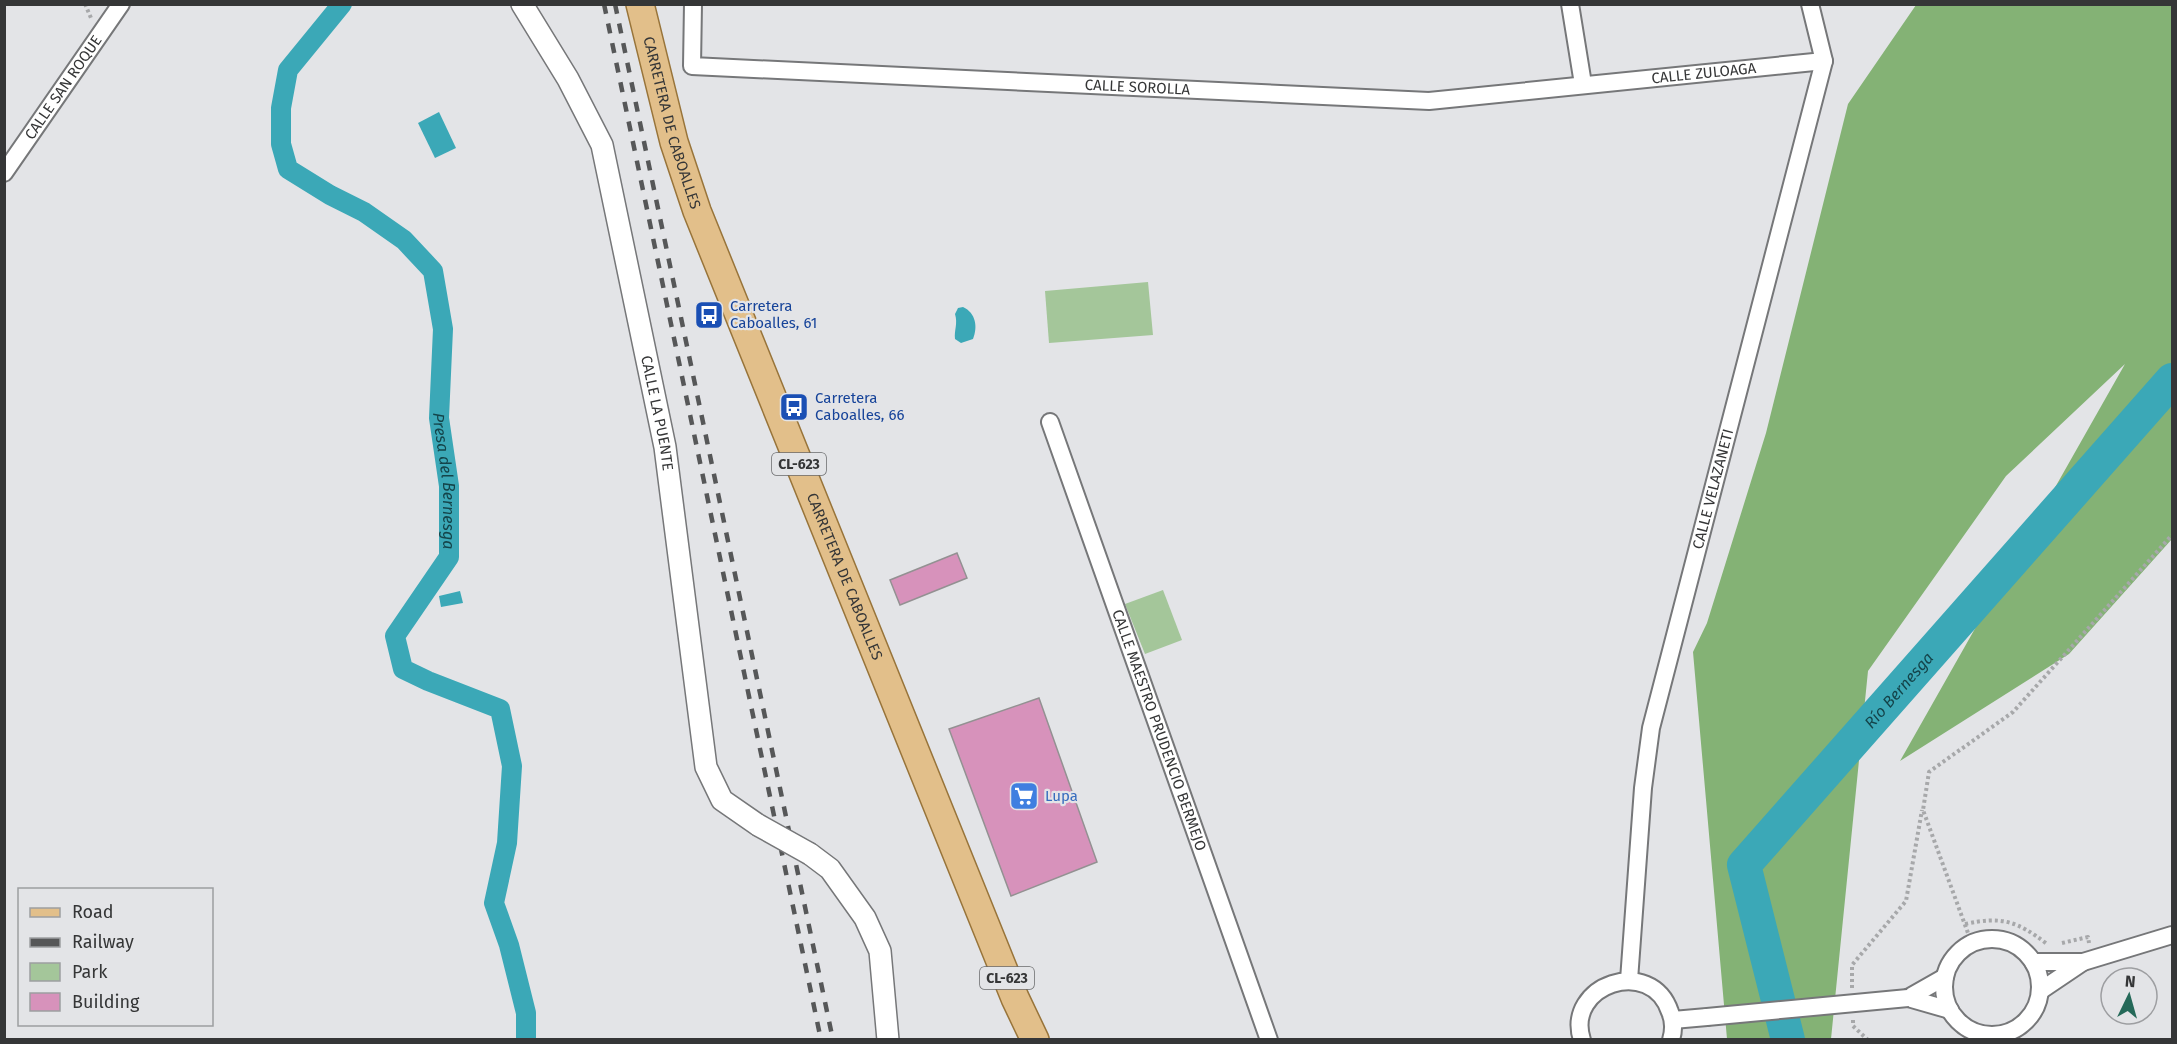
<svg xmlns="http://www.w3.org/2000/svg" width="2177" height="1044" viewBox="0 0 2177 1044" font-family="'Fira Sans',sans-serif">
  <rect width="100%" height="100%" fill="#e3e4e7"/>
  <g fill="#a4c69a">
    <polygon points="1148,282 1153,335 1049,343 1045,291"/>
    <polygon points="1163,590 1182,640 1145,654 1125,604"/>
  </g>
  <polygon fill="#84b275" points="1916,5 2172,5 2172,539 2069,654 1900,761 2125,364 2006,476 1868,671 1831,1039 1727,1039 1693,652 1707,623 1766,433 1848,104"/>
  <g fill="#3ba8b7">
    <polygon points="439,112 456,148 435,158 418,123"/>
    <path d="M963,307C976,313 978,327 973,339L961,343L955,339C954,330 958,324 955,314L958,308Z"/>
    <polygon points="460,591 463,603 441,607 439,596"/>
  </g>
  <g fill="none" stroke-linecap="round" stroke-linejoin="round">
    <path stroke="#3ba8b7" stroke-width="20" id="s1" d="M342,4L288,70L281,108V144L288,169L330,195L364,212L404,240L433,271L443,329L439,418L449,486V557L395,636L403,669L428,681L500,709L512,766L507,843L494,903L509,945L526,1013V1040"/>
    <path stroke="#3ba8b7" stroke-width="34" id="s2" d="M1788,1040L1744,865L2172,380"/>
  </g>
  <g fill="#d792bb" stroke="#939192" stroke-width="1.5">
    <polygon points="957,553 967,578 900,605 890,580"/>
    <polygon points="1039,698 1097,862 1011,896 949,729"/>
  </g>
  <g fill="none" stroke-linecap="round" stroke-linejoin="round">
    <g stroke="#767779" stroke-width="20">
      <g id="minor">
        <path id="s3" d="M693,4L692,66L1429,101L1824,61"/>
        <polyline points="1570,4 1583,84"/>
        <path id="s4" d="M4,173L121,4"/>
        <path id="s5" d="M1050,422L1269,1040"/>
        <circle cx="1992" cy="987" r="48"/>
        <polyline points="2033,962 2083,962 2172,935"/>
        <path id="s6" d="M1629,980L1643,788L1651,728L1824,61L1810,4"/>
        <polyline points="2040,991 2083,962"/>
        <polyline points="1908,998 1950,1010"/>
        <polyline points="1908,998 1945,977"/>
        <polyline points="1673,1020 1707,1017"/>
        <path d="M1582,1040C1564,985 1651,955 1670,1012C1674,1021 1674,1030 1671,1040"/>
      </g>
    </g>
    <g stroke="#767779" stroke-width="24">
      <g id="tertiary">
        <path id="s7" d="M522,4L568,79L602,145L665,447L706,767L722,800L758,825"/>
        <polyline points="810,854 830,869 865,918 880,951 888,1040"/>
      </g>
    </g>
    <g stroke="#98743a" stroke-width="30">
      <g id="primary">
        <path id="s8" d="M640,4L674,142L697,211L1015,998L1035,1040"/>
      </g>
    </g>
    <g stroke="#a7a8aa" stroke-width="4" stroke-dasharray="3 3" stroke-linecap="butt">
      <polyline points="85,4 91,18"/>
      <path d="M1965,924C2002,916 2017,921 2047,944"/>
      <polyline points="2062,943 2088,937 2089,943"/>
      <polyline points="1972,944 1923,810 1929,772 2013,712 2172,535"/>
      <polyline points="1852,988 1852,965 1906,901 1922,810"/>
      <polyline points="1853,1020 1853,1026 1868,1040"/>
    </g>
    <use href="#minor" stroke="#fff" stroke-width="16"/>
    <use href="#tertiary" stroke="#fff" stroke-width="21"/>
    <use href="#primary" stroke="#e2bf8a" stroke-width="27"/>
    <g stroke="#565758" stroke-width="4.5" stroke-dasharray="10 10" stroke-linecap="butt">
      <polyline points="604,4 821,1040"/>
      <polyline points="615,4 833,1040"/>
    </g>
    <g stroke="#767779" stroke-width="20" stroke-linecap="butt">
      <polyline id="minor-bridge" points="1707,1017 1908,998"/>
    </g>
    <g stroke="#767779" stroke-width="24" stroke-linecap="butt">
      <polyline id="tertiary-bridge" points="758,825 810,854"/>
    </g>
    <use href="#minor-bridge" stroke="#fff" stroke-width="16"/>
    <use href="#tertiary-bridge" stroke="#fff" stroke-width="21"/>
  </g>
  <defs>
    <g id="bus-square" transform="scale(1.5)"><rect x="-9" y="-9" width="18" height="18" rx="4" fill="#1a4fb4" stroke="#e3e4e7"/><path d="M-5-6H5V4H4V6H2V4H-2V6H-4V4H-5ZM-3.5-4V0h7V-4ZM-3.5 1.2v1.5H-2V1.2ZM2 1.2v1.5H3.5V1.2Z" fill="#fff"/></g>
    <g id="supermarket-square" transform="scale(1.5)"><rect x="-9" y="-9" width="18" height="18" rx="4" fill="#3f7fe0" stroke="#e3e4e7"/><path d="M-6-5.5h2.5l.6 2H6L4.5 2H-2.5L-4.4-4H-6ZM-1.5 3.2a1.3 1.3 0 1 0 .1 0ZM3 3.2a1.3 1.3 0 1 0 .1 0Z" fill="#fff"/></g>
  </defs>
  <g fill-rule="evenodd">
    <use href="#bus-square" x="709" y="315"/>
    <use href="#bus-square" x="794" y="407"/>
    <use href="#supermarket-square" x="1024" y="796"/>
  </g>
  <g text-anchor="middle" stroke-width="4.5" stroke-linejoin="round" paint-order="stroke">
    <g fill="#e3e4e7" stroke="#696a6c" stroke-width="1.5">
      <rect x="772" y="453" width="54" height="22" rx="4.5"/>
      <rect x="980" y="967" width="54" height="22" rx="4.5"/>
    </g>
    <g font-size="14" font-weight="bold" fill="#353637">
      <text x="799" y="469">CL-623</text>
      <text x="1007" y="983">CL-623</text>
    </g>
    <g font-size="15" fill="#353637" stroke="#e3e4e7">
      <text dy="5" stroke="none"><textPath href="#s3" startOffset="1076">CALLE ZULOAGA</textPath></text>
      <text dy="5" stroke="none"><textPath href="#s3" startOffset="508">CALLE SOROLLA</textPath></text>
      <text dy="5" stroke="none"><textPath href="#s4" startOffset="104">CALLE SAN ROQUE</textPath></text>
      <text dy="5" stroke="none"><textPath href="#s8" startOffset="123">CARRETERA DE CABOALLES</textPath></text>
      <text dy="5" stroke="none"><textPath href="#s7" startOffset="436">CALLE LA PUENTE</textPath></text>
      <text dy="5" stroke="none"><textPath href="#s6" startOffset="500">CALLE VELAZANETI</textPath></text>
      <text dy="5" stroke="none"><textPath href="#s8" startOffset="609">CARRETERA DE CABOALLES</textPath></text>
      <text dy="5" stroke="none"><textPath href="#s5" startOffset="327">CALLE MAESTRO PRUDENCIO BERMEJO</textPath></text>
    </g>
    <g font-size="15" fill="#164399" stroke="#e3e4e7" text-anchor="start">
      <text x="730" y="311">Carretera<tspan x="730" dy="17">Caboalles, 61</tspan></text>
      <text x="815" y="403">Carretera<tspan x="815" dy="17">Caboalles, 66</tspan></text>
    </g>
    <g font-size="15" fill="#366cbe" stroke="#e3e4e7" text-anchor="start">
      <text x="1045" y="801">Lupa</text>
    </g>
    <g font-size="16" font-style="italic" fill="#14444a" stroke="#e3e4e7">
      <text dy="6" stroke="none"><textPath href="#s1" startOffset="576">Presa del Bernesga</textPath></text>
      <text dy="6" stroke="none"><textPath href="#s2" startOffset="414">Río Bernesga</textPath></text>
    </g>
  </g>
  <rect width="2177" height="1044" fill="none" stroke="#353637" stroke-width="12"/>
  <rect x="18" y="888" width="195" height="138" fill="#e3e4e7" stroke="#9d9ea1" stroke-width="1.5"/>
  <rect x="30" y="908" width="30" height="9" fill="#e2bf8a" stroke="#9d9ea1" stroke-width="1.5"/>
  <text x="72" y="918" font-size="18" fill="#353637">Road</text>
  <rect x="30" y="938" width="30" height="9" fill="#565758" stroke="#9d9ea1" stroke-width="1.5"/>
  <text x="72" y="948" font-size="18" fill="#353637">Railway</text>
  <rect x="30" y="963" width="30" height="18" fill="#a4c69a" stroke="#9d9ea1" stroke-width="1.5"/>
  <text x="72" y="978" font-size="18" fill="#353637">Park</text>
  <rect x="30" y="993" width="30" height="18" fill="#d792bb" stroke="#9d9ea1" stroke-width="1.5"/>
  <text x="72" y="1008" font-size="18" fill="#353637">Building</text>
  <g transform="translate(2129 996) rotate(5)"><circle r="28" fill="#e3e4e7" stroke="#9d9ea1" stroke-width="1.5"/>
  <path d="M0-4.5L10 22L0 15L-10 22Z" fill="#256959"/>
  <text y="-9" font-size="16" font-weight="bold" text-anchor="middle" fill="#353637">N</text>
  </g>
</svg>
